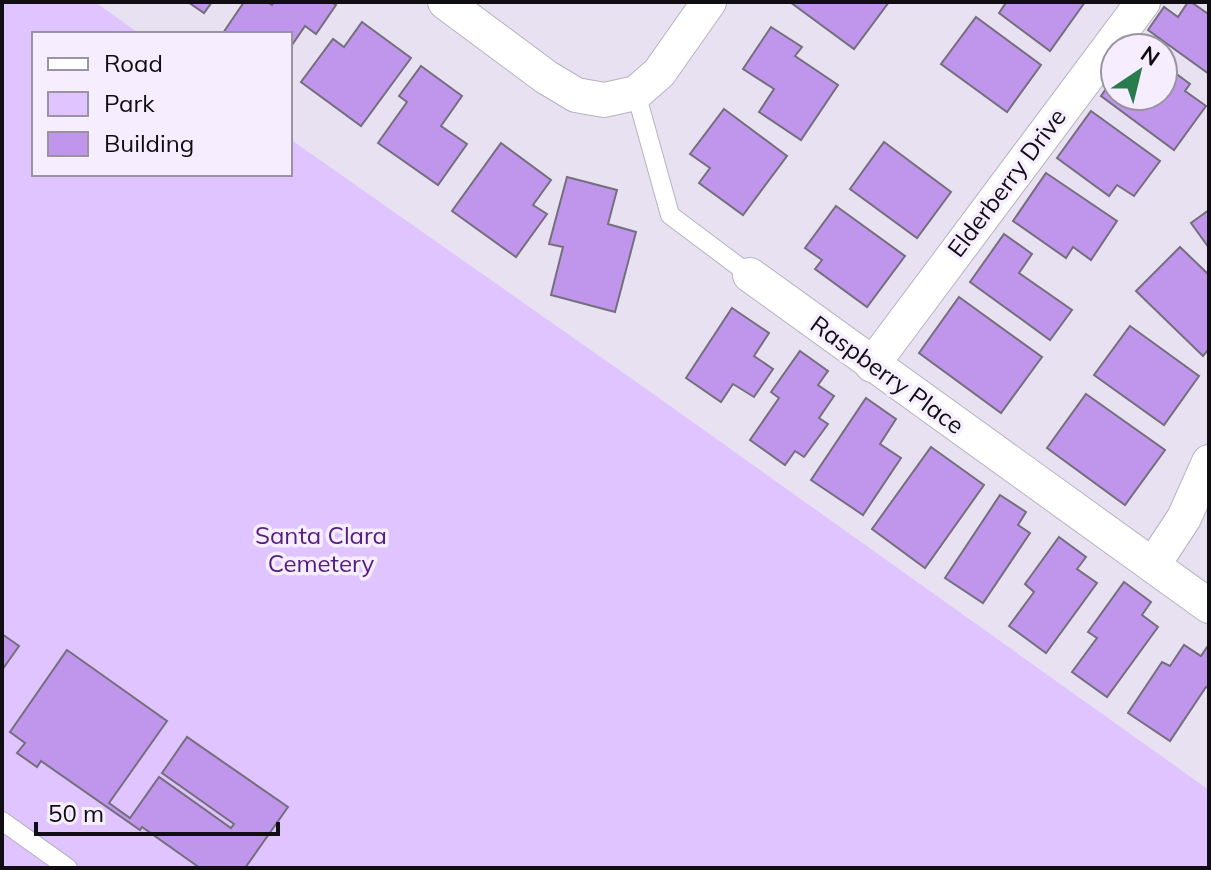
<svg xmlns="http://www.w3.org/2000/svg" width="1211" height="870" viewBox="0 0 1211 870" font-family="Mulish,sans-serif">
  <rect width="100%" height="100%" fill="#e8e1f2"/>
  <polygon fill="#dfc4ff" points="2,2 95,2 140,34 34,34 34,174 290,174 290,139 652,393 1209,790 1209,868 2,868"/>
  <g fill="#bf96ec" stroke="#756f7d" stroke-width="2">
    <polygon points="188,2 212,2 204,13"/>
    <polygon points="244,2 267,2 272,5 274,2 331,2 336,5 316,34 305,26 290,48 290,34 223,33"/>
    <polygon points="790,2 889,2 854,49"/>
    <polygon points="1002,2 1085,2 1050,51 999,13 1005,4"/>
    <polygon points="1188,2 1191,2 1207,13 1209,10 1209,74 1148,30 1164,7 1178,17"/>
    <polygon points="976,17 1041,65 1007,112 941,64"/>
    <polygon points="362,22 411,58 361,126 301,82 333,39 344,47"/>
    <polygon points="771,27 802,47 795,56 838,85 801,140 759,112 774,89 743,69"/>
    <polygon points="1163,64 1190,84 1185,91 1206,106 1174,150 1101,96 1115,76 1115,96 1163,96"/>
    <polygon points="421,66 462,96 441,126 467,144 438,185 378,143 407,102 399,96"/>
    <polygon points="724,109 787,156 743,215 699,183 710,168 690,154"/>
    <polygon points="1091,111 1160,161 1134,196 1117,185 1109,196 1057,158"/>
    <polygon points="884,142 951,192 917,238 850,189"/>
    <polygon points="501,143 551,180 533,205 547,214 516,257 452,211"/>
    <polygon points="1046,173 1117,221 1091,260 1073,247 1066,258 1013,221"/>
    <polygon points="567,177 617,190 608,224 636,232 615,312 551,295 563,247 549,244"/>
    <polygon points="836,206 905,256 867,307 815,269 822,260 805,248"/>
    <polygon points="1209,210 1209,248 1191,223"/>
    <polygon points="1004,234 1032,254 1019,273 1072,310 1050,340 970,282"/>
    <polygon points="1180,247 1209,275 1209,349 1203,356 1136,291"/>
    <polygon points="959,297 1042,357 1001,413 919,353"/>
    <polygon points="732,308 769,333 754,356 773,369 754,397 733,384 721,402 686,378"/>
    <polygon points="1130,326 1199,376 1164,425 1094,375"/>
    <polygon points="800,351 828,371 818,385 834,396 819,418 828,424 804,457 795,451 785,465 750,440 779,398 771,392"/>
    <polygon points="1086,394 1165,450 1125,505 1047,448"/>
    <polygon points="866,398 896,419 880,444 901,458 863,515 811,480"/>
    <polygon points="931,447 984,485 925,568 872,529"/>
    <polygon points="1000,495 1026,512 1018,525 1030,533 983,603 945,578"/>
    <polygon points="1059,537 1086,557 1077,569 1097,583 1046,653 1009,626 1034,592 1025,584"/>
    <polygon points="1124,582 1151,602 1142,615 1158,627 1107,697 1072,672 1097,638 1088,632"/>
    <polygon points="2,634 19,646 2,670"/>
    <polygon points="1209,644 1209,688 1206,687 1170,741 1128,713 1162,662 1170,666 1184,645 1201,656"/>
    <polygon points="67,650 167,721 109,803 130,818 159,777 231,828 234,824 162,773 187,737 288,807 245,868 200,868 142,827 140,830 41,761 37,767 17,753 25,743 10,732"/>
  </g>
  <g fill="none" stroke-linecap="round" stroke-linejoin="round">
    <g stroke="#b8b1c1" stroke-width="20">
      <g id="service">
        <polyline points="636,93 670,215 750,275"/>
        <polyline points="2,821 68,868"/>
      </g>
    </g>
    <g stroke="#b8b1c1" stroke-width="36">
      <g id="minor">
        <polyline points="445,2 546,77 576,95 604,100 636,93 659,73 709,2"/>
        <polyline points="750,275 1209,606"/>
        <polyline points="872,365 1143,2"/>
        <polyline points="1153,565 1184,518 1209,462"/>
      </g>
    </g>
    <use href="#service" stroke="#fff" stroke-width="18"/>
    <use href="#minor" stroke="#fff" stroke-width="34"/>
  </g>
  <g text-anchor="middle" stroke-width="7" stroke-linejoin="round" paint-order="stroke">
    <g font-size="24" fill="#100e13" stroke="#f6eeff">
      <text transform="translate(1007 183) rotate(-53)" y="8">Elderberry Drive</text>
      <text transform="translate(887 375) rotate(36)" y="8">Raspberry Place</text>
    </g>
    <g font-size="24" fill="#551d80" stroke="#f6eeff">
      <text x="321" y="544">Santa Clara<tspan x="321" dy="28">Cemetery</tspan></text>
    </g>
  </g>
  <rect width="1211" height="870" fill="none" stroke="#100e13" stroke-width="8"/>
  <rect x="32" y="32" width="260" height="144" fill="#f6eeff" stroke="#9a94a1" stroke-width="2"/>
  <rect x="48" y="58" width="40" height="12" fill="#ffffff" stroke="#9a94a1" stroke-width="2"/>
  <text x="104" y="72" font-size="24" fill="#100e13">Road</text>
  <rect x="48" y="92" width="40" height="24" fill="#dfc4ff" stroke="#9a94a1" stroke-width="2"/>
  <text x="104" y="112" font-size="24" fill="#100e13">Park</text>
  <rect x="48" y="132" width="40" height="24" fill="#bf96ec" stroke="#9a94a1" stroke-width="2"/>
  <text x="104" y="152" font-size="24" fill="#100e13">Building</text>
  <g transform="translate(1139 72) rotate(35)"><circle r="38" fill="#f6eeff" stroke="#9a94a1" stroke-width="2"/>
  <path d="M0-6L14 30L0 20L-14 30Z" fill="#297c4e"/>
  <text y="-12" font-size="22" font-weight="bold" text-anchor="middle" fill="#100e13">N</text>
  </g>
  <path d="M36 822v12h242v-12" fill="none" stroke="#100e13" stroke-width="4"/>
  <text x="48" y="822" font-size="24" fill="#100e13" stroke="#f6eeff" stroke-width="6" paint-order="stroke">50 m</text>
</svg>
